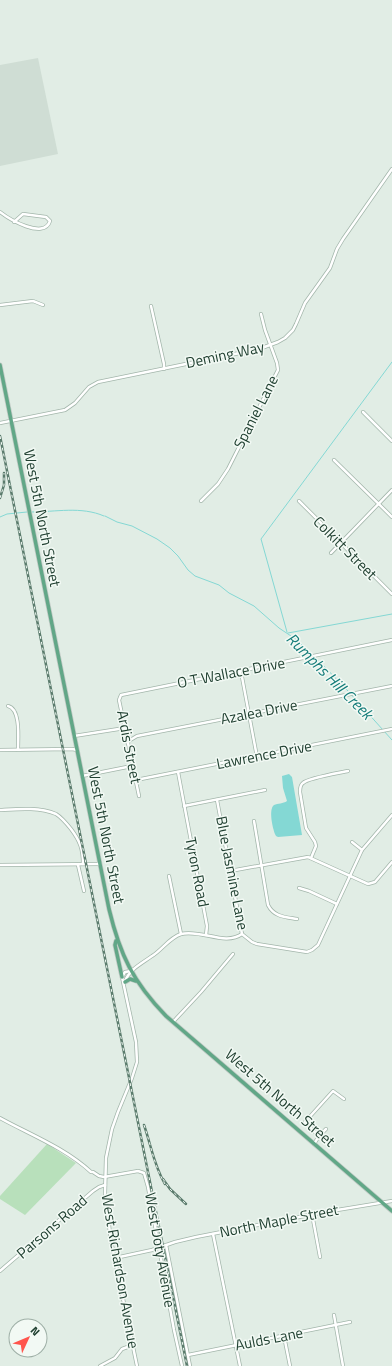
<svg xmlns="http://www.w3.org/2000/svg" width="392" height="1366" viewBox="0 0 392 1366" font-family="'Titillium Web',sans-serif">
  <rect width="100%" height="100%" fill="#e1ede5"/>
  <polygon fill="#cfddd4" points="38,58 58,154 0,166 0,65"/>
  <polygon fill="#b8e0bb" points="47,1144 76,1163 25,1215 0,1199 0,1196"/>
  <path fill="#84d8d4" d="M289,774L292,777L302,835L278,837L276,836C273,831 268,809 274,805C278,803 283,804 287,801L283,788L282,776Z"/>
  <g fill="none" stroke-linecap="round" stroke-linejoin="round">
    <g stroke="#84d8d4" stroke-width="1">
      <path d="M31,512C56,512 81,506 104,516"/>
      <polyline points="105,516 117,522 132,526 157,539 170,548 178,556 188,570 195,576 219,585 229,593 254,606 279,628 297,640 312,655"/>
      <polyline points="0,517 7,514 27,512"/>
      <polyline points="287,632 261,539 392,362"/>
      <polyline points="288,633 392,614"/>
      <polyline points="315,657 348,691 392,740"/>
    </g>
    <g stroke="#a3b6ab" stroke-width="4">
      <g id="minor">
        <path d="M0,212C9,219 44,240 50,221L46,217L23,214L14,222"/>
        <polyline points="0,305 33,301 43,305"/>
        <polyline points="151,306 164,364 164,369"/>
        <polyline points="363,412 392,441"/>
        <polyline points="0,423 65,410 75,403 89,387 98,382 259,349 278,342 285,338 293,330 296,324 305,303 330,268 337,249 343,239 392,169"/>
        <polyline points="334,460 392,517"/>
        <polyline points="201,501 218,484 228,469 278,370 277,363 265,330 261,314"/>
        <polyline points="299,501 392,594"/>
        <polyline points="331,553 392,490"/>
        <polyline points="239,671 242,677 257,757"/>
        <path d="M8,706C21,709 18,739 18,749"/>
        <polyline points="74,736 125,728"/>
        <polyline points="127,742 137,736 392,686"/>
        <polyline points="0,750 72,749 77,750"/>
        <polyline points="178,772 207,926 206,935"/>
        <polyline points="82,776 132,766"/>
        <polyline points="136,780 392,729"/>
        <polyline points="139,796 119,700 121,695 392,640"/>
        <polyline points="217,800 242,934 252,942 257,944 307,952 312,950 318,945 362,850 392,815"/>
        <polyline points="184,806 265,790"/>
        <path d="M0,810C18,809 39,807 56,814C61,817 67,824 71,829C80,841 83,849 83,864"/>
        <path d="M254,821L268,905C274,917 285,917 297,919"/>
        <polyline points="352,842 362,850"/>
        <path d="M311,858L316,846L315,842L306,828L300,792C300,789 300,785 303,783C308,778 339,773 348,771"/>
        <polyline points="0,865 100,864"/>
        <polyline points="78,865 84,891"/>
        <polyline points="230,871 308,857 368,884 375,882 392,862"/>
        <polyline points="169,876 181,934"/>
        <polyline points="299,888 309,891 337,904"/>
        <polyline points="131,971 125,972 122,977 136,1042 137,1062 132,1078 118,1112 112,1129 106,1158 105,1194 111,1241 137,1366"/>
        <path d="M125,981C130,969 141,964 152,956C162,950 169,938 181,934C201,929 225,946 242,934"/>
        <polyline points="173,1022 201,992 233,954"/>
        <path d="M0,1118C31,1135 65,1148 91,1172H93L99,1176L104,1177L138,1171L144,1173L148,1187L174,1330L182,1366"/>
        <polyline points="319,1136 305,1122 333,1091 344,1099"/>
        <polyline points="314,1144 319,1136 326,1129"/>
        <polyline points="312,1214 320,1257"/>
        <polyline points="213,1234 240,1366"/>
        <polyline points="166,1245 190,1366"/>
        <polyline points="115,1258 152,1250 175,1242 196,1237 325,1212 392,1201"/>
        <polyline points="0,1271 93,1191 99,1187 105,1185"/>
        <polyline points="334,1315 343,1366"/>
        <polyline points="284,1336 290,1366"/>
        <polyline points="188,1355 350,1322"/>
        <polyline points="100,1366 115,1358 122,1349 133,1345"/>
      </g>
    </g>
    <g stroke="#c1cac5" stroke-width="5">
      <g id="major">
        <path d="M0,365L109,909C120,955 133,982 166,1016L392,1211"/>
        <polyline points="116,941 115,945 122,977"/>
        <polyline points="125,982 130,979 136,981"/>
      </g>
    </g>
    <use href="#minor" stroke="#fff" stroke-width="2.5"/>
    <use href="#major" stroke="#61a787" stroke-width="3.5"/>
    <g stroke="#5a7b6c" stroke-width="2.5">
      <g id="rail">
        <polyline points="0,436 187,1366"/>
        <polyline points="0,498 4,485 4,473"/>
        <path d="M144,1125C151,1145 154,1166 165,1184"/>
        <polyline points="163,1179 170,1189 186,1204"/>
      </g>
    </g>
    <use href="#rail" stroke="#f2f9f4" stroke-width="1" stroke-dasharray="3" stroke-linecap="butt"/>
  </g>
  <g text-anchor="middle" stroke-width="3" stroke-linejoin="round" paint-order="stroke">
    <g font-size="15" fill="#204031" stroke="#f2f9f4">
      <text transform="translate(225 355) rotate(-12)" y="5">Deming Way</text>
      <text transform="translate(256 412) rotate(-63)" y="5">Spaniel Lane</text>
      <text transform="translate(42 518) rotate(79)" y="5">West 5th North Street</text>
      <text transform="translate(345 548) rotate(45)" y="5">Colkitt Street</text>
      <text transform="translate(231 673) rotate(-11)" y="5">O T Wallace Drive</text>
      <text transform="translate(259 712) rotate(-11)" y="5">Azalea Drive</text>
      <text transform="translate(129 747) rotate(79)" y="5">Ardis Street</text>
      <text transform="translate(264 755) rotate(-11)" y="5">Lawrence Drive</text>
      <text transform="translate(106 835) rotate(79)" y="5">West 5th North Street</text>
      <text transform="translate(197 872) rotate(79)" y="5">Tyron Road</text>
      <text transform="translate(232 873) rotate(79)" y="5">Blue Jasmine Lane</text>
      <text transform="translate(280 1098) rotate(41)" y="5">West 5th North Street</text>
      <text transform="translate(279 1221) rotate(-11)" y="5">North Maple Street</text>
      <text transform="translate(52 1227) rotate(-41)" y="5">Parsons Road</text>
      <text transform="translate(160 1250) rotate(80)" y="5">West Doty Avenue</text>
      <text transform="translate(120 1271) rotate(80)" y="5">West Richardson Avenue</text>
      <text transform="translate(269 1339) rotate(-11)" y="5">Aulds Lane</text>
    </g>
    <g font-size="16" font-style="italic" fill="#147c79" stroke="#f2f9f4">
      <text transform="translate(330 676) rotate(45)" y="6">Rumphs Hill Creek</text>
    </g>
  </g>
  <g transform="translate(28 1338) rotate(46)"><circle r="19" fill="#f2f9f4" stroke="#9eafa6"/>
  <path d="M0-3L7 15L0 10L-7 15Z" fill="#ff554d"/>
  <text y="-6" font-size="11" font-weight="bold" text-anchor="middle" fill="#204031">N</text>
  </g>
</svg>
